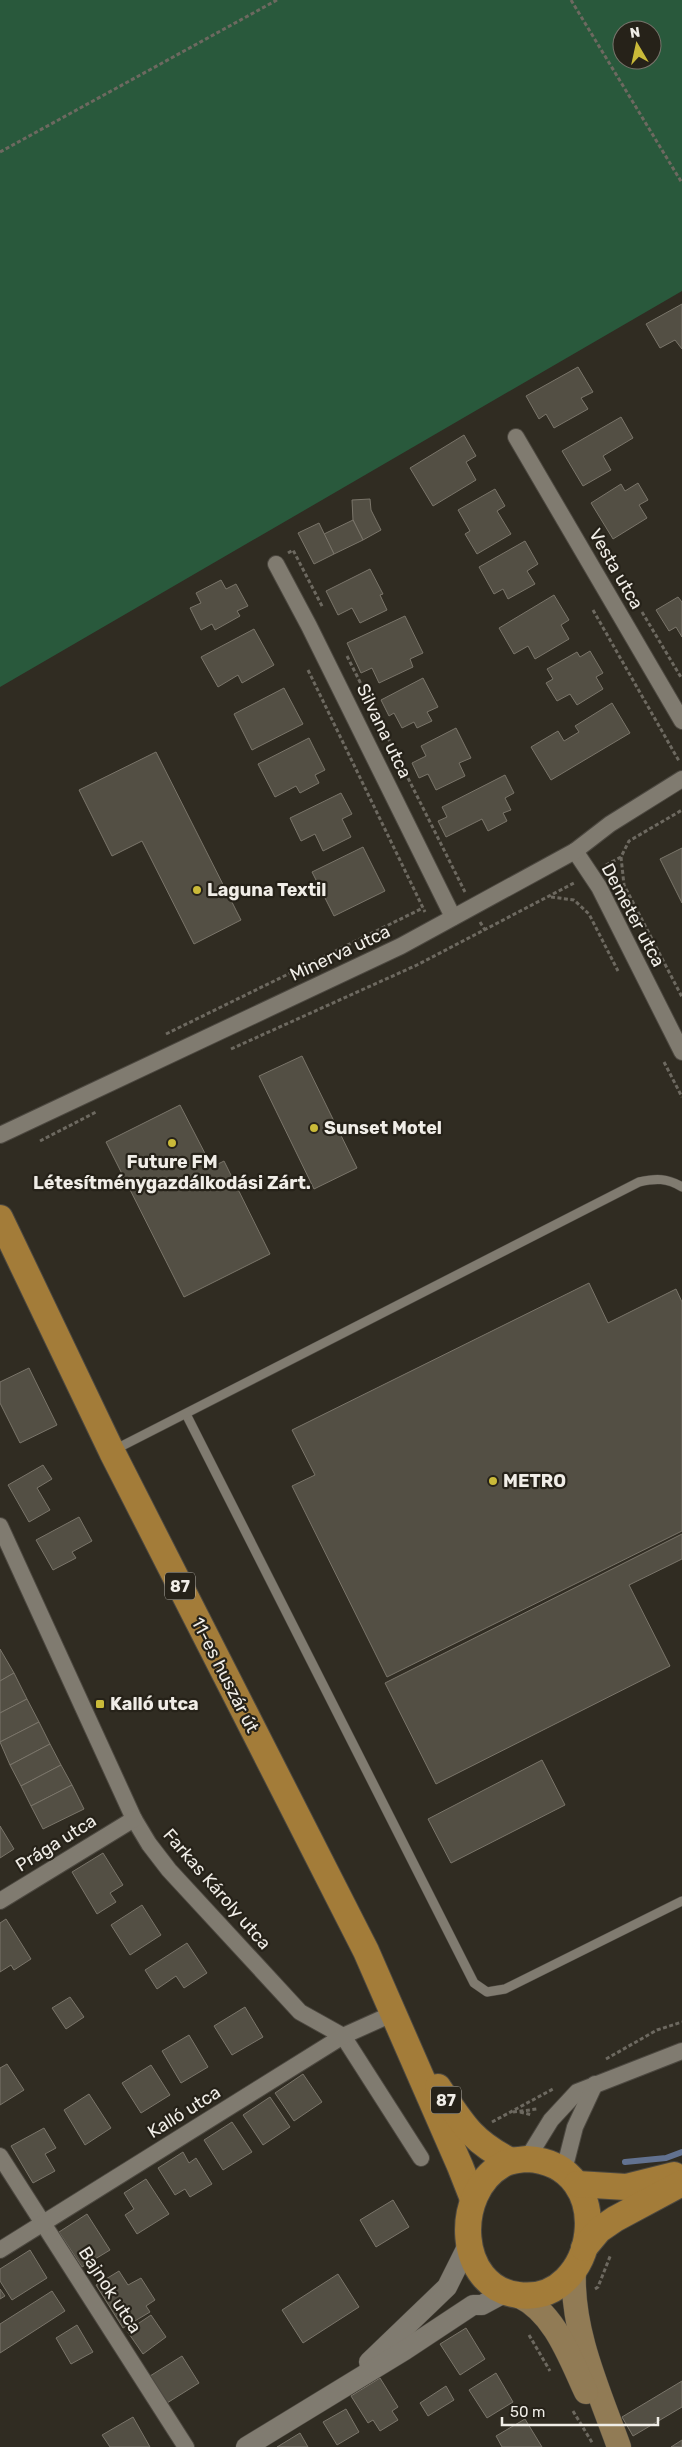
<svg xmlns="http://www.w3.org/2000/svg" width="682" height="2447" viewBox="0 0 682 2447" font-family="Rubik,sans-serif">
  <rect width="100%" height="100%" fill="#302c22"/>
  <path fill="#29593c" fill-rule="evenodd" d="M0,0H682V291L0,687ZM622,30H652V60H622Z"/>
  <g fill="none" stroke-linecap="round" stroke-linejoin="round">
    <polyline stroke="#627290" stroke-width="6" points="625,2162 666,2158 682,2152"/>
  </g>
  <g fill="#534f44" stroke="#7a756a">
    <polygon points="682,304 682,349 675,340 660,348 646,324"/>
    <polygon points="578,367 593,392 581,398 588,409 554,428 546,414 539,419 526,396"/>
    <polygon points="621,417 633,438 603,456 611,470 583,486 562,451"/>
    <polygon points="464,435 476,456 466,462 476,480 433,506 410,468"/>
    <polygon points="638,483 648,500 639,505 647,518 613,539 591,503 621,484 625,491"/>
    <polygon points="495,489 505,506 497,511 511,534 477,554 465,534 470,531 458,510"/>
    <polygon points="370,499 371,510 381,530 363,540 353,520 352,500"/>
    <polygon points="353,520 363,540 334,554 324,534"/>
    <polygon points="319,523 334,554 314,564 298,533"/>
    <polygon points="525,541 538,564 527,571 535,584 508,599 503,589 494,594 479,567"/>
    <polygon points="370,569 383,594 380,595 387,610 360,623 352,608 338,615 326,591"/>
    <polygon points="221,580 226,589 236,584 248,606 237,611 240,616 215,630 212,624 201,630 190,608 201,603 196,593"/>
    <polygon points="554,595 569,620 561,625 569,639 535,659 528,646 514,654 499,628"/>
    <polygon points="678,597 682,602 682,637 676,627 669,631 656,610"/>
    <polygon points="405,616 423,653 410,659 413,667 379,683 372,668 361,673 347,643"/>
    <polygon points="254,629 274,665 242,683 238,675 218,687 201,657"/>
    <polygon points="590,651 603,673 596,677 603,689 577,705 570,694 557,701 546,683 553,679 547,669 577,652 580,657"/>
    <polygon points="423,678 438,707 427,712 432,721 417,728 414,722 402,728 394,713 389,716 381,700"/>
    <polygon points="284,688 303,724 252,750 234,714"/>
    <polygon points="612,703 630,733 551,780 531,747 558,731 564,741 579,732 575,726"/>
    <polygon points="456,728 471,758 459,763 465,776 436,790 428,774 419,778 412,763 426,756 421,746"/>
    <polygon points="309,738 325,770 315,775 319,783 300,793 296,786 275,797 258,764"/>
    <polygon points="156,752 241,920 194,944 142,841 112,856 79,790"/>
    <polygon points="505,775 514,793 505,798 511,810 503,813 507,821 488,831 482,819 446,837 438,821 447,817 442,807"/>
    <polygon points="341,793 352,814 342,819 351,837 323,851 315,834 301,841 290,818"/>
    <polygon points="363,847 385,891 334,916 312,872"/>
    <polygon points="682,848 682,903 660,859"/>
    <polygon points="302,1056 357,1168 314,1189 259,1076"/>
    <polygon points="180,1105 212,1167 224,1161 270,1254 184,1297 106,1142"/>
    <polygon points="589,1283 608,1323 676,1289 682,1302 682,1531 387,1677 292,1486 315,1475 292,1430"/>
    <polygon points="29,1368 57,1425 20,1443 0,1403 0,1382"/>
    <polygon points="43,1465 52,1479 37,1488 50,1510 29,1522 8,1485"/>
    <polygon points="79,1517 92,1541 72,1552 76,1558 53,1570 36,1540"/>
    <polygon points="682,1534 682,1559 629,1585 670,1666 436,1784 385,1683"/>
    <polygon points="0,1649 14,1673 0,1681"/>
    <polygon points="14,1673 27,1699 0,1713 0,1681"/>
    <polygon points="27,1699 39,1722 0,1742 0,1713"/>
    <polygon points="39,1722 50,1744 10,1765 0,1742"/>
    <polygon points="50,1744 61,1765 21,1786 10,1765"/>
    <polygon points="542,1760 565,1805 451,1863 428,1819"/>
    <polygon points="61,1765 72,1785 31,1806 21,1786"/>
    <polygon points="72,1785 84,1809 43,1829 31,1806"/>
    <polygon points="0,1826 14,1849 0,1858"/>
    <polygon points="103,1853 123,1885 110,1893 116,1902 97,1914 72,1872"/>
    <polygon points="142,1905 161,1935 130,1955 111,1925"/>
    <polygon points="6,1919 31,1959 14,1970 11,1965 0,1972 0,1923"/>
    <polygon points="187,1943 207,1973 184,1988 176,1976 157,1989 145,1970"/>
    <polygon points="70,1997 84,2017 66,2029 52,2008"/>
    <polygon points="245,2007 263,2037 232,2055 214,2026"/>
    <polygon points="189,2035 208,2067 181,2083 162,2051"/>
    <polygon points="7,2064 24,2090 0,2105 0,2068"/>
    <polygon points="151,2065 170,2095 141,2113 122,2083"/>
    <polygon points="303,2074 322,2102 294,2121 275,2093"/>
    <polygon points="89,2094 111,2128 85,2145 64,2110"/>
    <polygon points="270,2097 290,2127 263,2145 243,2115"/>
    <polygon points="232,2122 252,2152 223,2170 204,2140"/>
    <polygon points="44,2128 56,2148 45,2154 55,2171 33,2183 11,2146"/>
    <polygon points="183,2152 189,2163 196,2158 212,2184 190,2197 185,2189 175,2195 158,2168"/>
    <polygon points="146,2179 169,2214 137,2234 125,2215 134,2209 124,2193"/>
    <polygon points="393,2200 409,2227 376,2247 360,2220"/>
    <polygon points="87,2214 110,2250 82,2267 59,2232"/>
    <polygon points="30,2250 47,2278 12,2300 0,2281 0,2269"/>
    <polygon points="119,2271 128,2285 141,2278 155,2300 146,2306 150,2312 123,2328 96,2285"/>
    <polygon points="338,2274 359,2307 303,2343 282,2310"/>
    <polygon points="0,2289 5,2296 0,2299"/>
    <polygon points="52,2291 65,2311 0,2353 0,2324"/>
    <polygon points="151,2315 166,2337 143,2354 127,2331"/>
    <polygon points="77,2325 93,2352 71,2364 56,2338"/>
    <polygon points="466,2328 485,2359 460,2375 440,2344"/>
    <polygon points="182,2356 199,2383 167,2403 150,2376"/>
    <polygon points="496,2373 513,2402 487,2418 469,2390"/>
    <polygon points="380,2378 398,2407 392,2411 398,2420 380,2431 373,2420 368,2423 351,2396"/>
    <polygon points="682,2381 682,2407 633,2436 622,2417"/>
    <polygon points="446,2386 454,2400 428,2416 420,2403"/>
    <polygon points="346,2409 359,2432 337,2445 323,2422"/>
    <polygon points="133,2417 150,2447 110,2447 102,2435"/>
    <polygon points="525,2419 542,2447 502,2447 496,2436"/>
    <polygon points="300,2433 308,2447 277,2447"/>
    <polygon points="682,2440 682,2447 671,2447"/>
  </g>
  <g fill="none" stroke-linecap="round" stroke-linejoin="round">
    <g stroke="#4c4840" stroke-width="10">
      <g id="service">
        <polyline points="186,1414 474,1983 487,1992 505,1989 682,1901"/>
        <path d="M114,1450L639,1182C656,1178 667,1178 682,1187"/>
      </g>
    </g>
    <g stroke="#4c4840" stroke-width="18">
      <g id="minor">
        <polyline points="516,437 682,721"/>
        <polyline points="276,564 309,626 453,917"/>
        <polyline points="575,851 599,887 682,1052"/>
        <polyline points="0,1135 401,946 575,851 610,824 682,779"/>
        <polyline points="0,1526 134,1819 149,1844 169,1870 300,2012 343,2036 421,2158"/>
        <polyline points="0,1901 134,1819"/>
        <polyline points="0,2156 186,2447"/>
        <polyline points="527,2159 551,2120 577,2092 682,2051"/>
        <polyline points="564,2170 575,2127 595,2084"/>
        <polyline points="0,2250 343,2036 392,2014"/>
      </g>
    </g>
    <g stroke="#4c4840" stroke-width="21">
      <g id="tertiary">
        <polyline points="369,2362 447,2287 469,2243"/>
        <polyline points="246,2447 405,2350 473,2305 482,2305 506,2292"/>
      </g>
    </g>
    <g stroke="#4c4840" stroke-width="25">
      <g id="secondary">
        <path d="M574,2271C571,2331 599,2391 619,2447"/>
        <path d="M519,2296C555,2313 570,2358 586,2392"/>
      </g>
    </g>
    <g stroke="#4c4840" stroke-width="28">
      <g id="primary">
        <polyline points="0,1218 112,1452 366,1951 460,2166 473,2199"/>
        <path d="M438,2087C462,2123 471,2141 511,2161"/>
        <path d="M527,2159C620,2164 598,2306 518,2295C456,2287 453,2193 502,2165C510,2160 518,2160 527,2159Z"/>
        <polyline points="577,2184 626,2187 674,2175"/>
        <polyline points="584,2248 599,2230 615,2219 682,2183"/>
      </g>
    </g>
    <g stroke="#6d6960" stroke-width="3" stroke-dasharray="4 2.5" stroke-linecap="butt">
      <polyline points="571,0 682,183"/>
      <polyline points="0,152 277,0"/>
      <polyline points="288,553 293,550 323,608"/>
      <polyline points="593,610 679,761"/>
      <polyline points="642,612 682,679"/>
      <polyline points="347,656 465,892"/>
      <polyline points="308,670 425,912"/>
      <polyline points="621,857 624,885 682,997"/>
      <polyline points="606,865 621,857 629,841 682,810"/>
      <polyline points="551,897 574,900 589,914 618,971"/>
      <polyline points="480,922 485,930"/>
      <polyline points="166,1034 423,908"/>
      <polyline points="231,1049 417,965 574,883"/>
      <polyline points="664,1062 682,1097"/>
      <polyline points="40,1141 96,1112"/>
      <polyline points="606,2059 657,2030 682,2022"/>
      <polyline points="513,2112 537,2109"/>
      <polyline points="520,2112 532,2115"/>
      <polyline points="492,2122 553,2089"/>
      <polyline points="595,2289 598,2287 611,2254"/>
      <polyline points="529,2335 550,2371"/>
      <polyline points="573,2411 593,2444"/>
    </g>
    <use href="#service" stroke="#807b70" stroke-width="9"/>
    <use href="#minor" stroke="#807b70" stroke-width="16"/>
    <use href="#tertiary" stroke="#807b70" stroke-width="20"/>
    <use href="#secondary" stroke="#917b55" stroke-width="24"/>
    <use href="#primary" stroke="#a37c39" stroke-width="26"/>
  </g>
  <g fill="#caba39" stroke="#262219" stroke-width="2">
    <circle cx="197" cy="890" r="5"/>
    <circle cx="314" cy="1128" r="5"/>
    <circle cx="172" cy="1143" r="5"/>
    <circle cx="493" cy="1481" r="5"/>
    <rect x="95" y="1699" width="10" height="10" rx="2.5"/>
  </g>
  <g text-anchor="middle" stroke-width="4.5" stroke-linejoin="round" paint-order="stroke">
    <g fill="#262219" stroke="#b3b0a9" stroke-width="1">
      <rect x="165" y="1572.5" width="30" height="27" rx="4"/>
      <rect x="431" y="2086.5" width="30" height="27" rx="4"/>
    </g>
    <g font-size="16" font-weight="bold" fill="#f0ede7">
      <text x="180" y="1592">87</text>
      <text x="446" y="2106">87</text>
    </g>
    <g font-size="18" fill="#f0ede7" stroke="#262219">
      <text transform="translate(616 569) rotate(60)" y="6">Vesta utca</text>
      <text transform="translate(384 731) rotate(64)" y="6">Silvana utca</text>
      <text transform="translate(633 915) rotate(62)" y="6">Demeter utca</text>
      <text transform="translate(340 953) rotate(-25)" y="6">Minerva utca</text>
      <text transform="translate(225 1675) rotate(63)" y="6">11-es huszár út</text>
      <text transform="translate(56 1843) rotate(-32)" y="6">Prága utca</text>
      <text transform="translate(217 1889) rotate(49)" y="6">Farkas Károly utca</text>
      <text transform="translate(184 2112) rotate(-32)" y="6">Kalló utca</text>
      <text transform="translate(110 2290) rotate(57)" y="6">Bajnok utca</text>
    </g>
    <g font-size="18" font-weight="bold" fill="#f0ede7" stroke="#262219" text-anchor="start">
      <text x="207" y="896">Laguna Textil</text>
      <text x="324" y="1134">Sunset Motel</text>
      <text x="172" y="1168" text-anchor="middle">Future FM<tspan x="172" dy="21">Létesítménygazdálkodási Zárt.</tspan></text>
      <text x="503" y="1487">METRO</text>
      <text x="110" y="1710">Kalló utca</text>
    </g>
  </g>
  <g transform="translate(637 45) rotate(351)"><circle r="24" fill="#262219" stroke="#77736b"/>
  <path d="M0-4L9 19L0 12L-9 19Z" fill="#caba39"/>
  <text y="-8" font-size="14" font-weight="bold" text-anchor="middle" fill="#f0ede7">N</text>
  </g>
  <path d="M502 2417v8h156v-8" fill="none" stroke="#f0ede7" stroke-width="2.5"/>
  <text x="510" y="2417" font-size="15" fill="#f0ede7" stroke="#262219" stroke-width="4" paint-order="stroke">50 m</text>
</svg>
